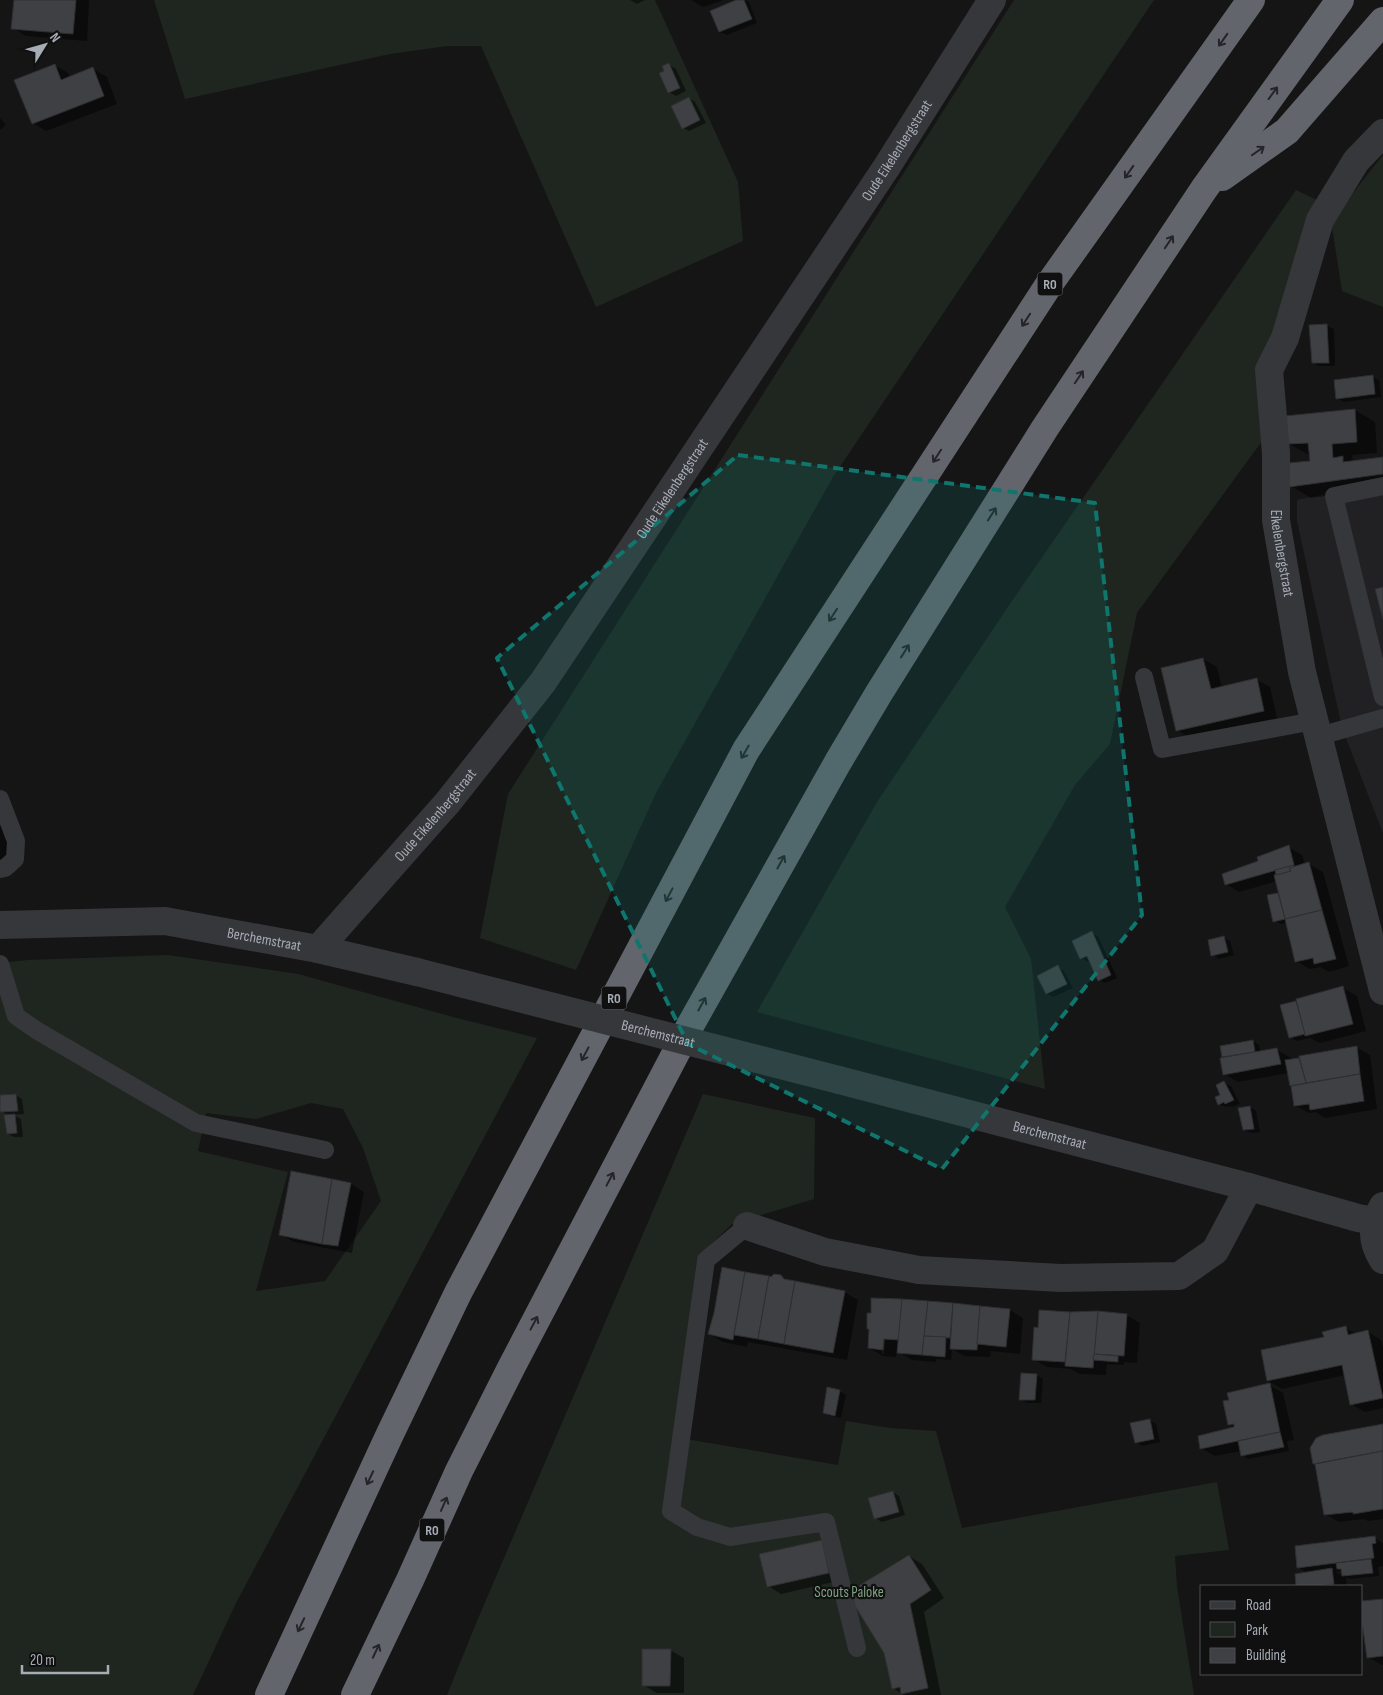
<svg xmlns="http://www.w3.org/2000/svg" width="1383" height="1695" viewBox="0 0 1383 1695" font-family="'Sofia Sans Condensed',sans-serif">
  <rect width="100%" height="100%" fill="#151516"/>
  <polygon fill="#212123" points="1383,481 1383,833 1342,728 1297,521 1297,500"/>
  <g fill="#1f261f" fill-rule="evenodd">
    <polygon points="154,0 655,0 738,182 743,241 596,307 481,46 447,46 390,54 185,99"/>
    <polygon points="1014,0 1154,0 833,477 656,793 576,970 480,938 508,794"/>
    <polygon points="1383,155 1383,307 1342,291 1331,221"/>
    <polygon points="1296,190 1319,201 1262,441 1137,613 1110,744 1075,785 1005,907 1031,959 1045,1089 757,1012 877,802 1016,595"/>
    <path d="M168,955L298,974L453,1017L537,1038L236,1603L193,1695H0V963L28,960ZM311,1103L343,1109L363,1148L381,1201L325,1281L256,1291L288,1172L198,1151L206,1113L256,1119Z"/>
    <polygon points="703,1094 815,1118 814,1199 732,1224 697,1258 674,1437 838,1465 846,1421 890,1428 936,1431 962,1528 1217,1482 1229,1550 1175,1556 1177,1586 1194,1695 447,1695 477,1621"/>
  </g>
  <g fill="#0007" fill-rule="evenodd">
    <polygon points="22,0 89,0 87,41 26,36 13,28"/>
    <polygon points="630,0 645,0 637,4"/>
    <polygon points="691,0 724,0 703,7"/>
    <polygon points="739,0 745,0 749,2 757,23 727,35 720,32 712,11"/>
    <polygon points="54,65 68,73 70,78 93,69 107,77 117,104 46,131 33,123"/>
    <polygon points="669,65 676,69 686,91 676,96 669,92 665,71"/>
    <polygon points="689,98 695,102 706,123 689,131 683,128"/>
    <polygon points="0,118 6,125 0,130"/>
    <polygon points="1310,326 1327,326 1334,329 1335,366 1319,366 1313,363"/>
    <polygon points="1372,377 1379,380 1381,397 1344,402 1337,398"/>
    <polygon points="1355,410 1375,422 1377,453 1352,455 1353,462 1383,458 1383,488 1311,498 1291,486 1311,463 1311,456 1289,444"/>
    <polygon points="1203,659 1217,667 1222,688 1257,680 1270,687 1277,718 1191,738 1177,730"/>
    <polygon points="0,805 13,869 0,870"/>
    <polygon points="1288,847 1302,855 1305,865 1309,864 1323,872 1349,966 1329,972 1321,967 1310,969 1296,961 1287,923 1281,924 1274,921 1268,896 1280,894 1277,881 1239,892 1226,884 1259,862"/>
    <polygon points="1092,933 1098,936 1117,978 1105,983 1099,980 1090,961 1088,962 1081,958"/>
    <polygon points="1224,938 1230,941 1234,955 1219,959 1213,955"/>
    <polygon points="1058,967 1064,971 1073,988 1053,997 1047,994"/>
    <polygon points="1343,988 1357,996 1366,1031 1320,1043 1310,1038 1296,1041 1290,1037 1296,1002 1298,1004"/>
    <polygon points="1253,1041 1259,1045 1261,1052 1277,1050 1291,1058 1292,1060 1299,1059 1302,1060 1356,1047 1370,1055 1377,1109 1325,1118 1316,1112 1309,1113 1296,1106 1289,1073 1238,1082 1224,1074 1226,1058 1224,1056"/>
    <polygon points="1224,1083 1231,1086 1240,1104 1232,1107 1229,1106 1226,1107 1219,1104"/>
    <polygon points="16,1095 22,1099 24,1114 13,1115 21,1119 23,1137 14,1137 8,1134 6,1114 1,1111 0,1096"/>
    <polygon points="1250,1107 1256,1111 1260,1132 1251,1133 1244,1129"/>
    <polygon points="351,1184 364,1192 352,1253 294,1242 280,1234"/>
    <polygon points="723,1269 771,1278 781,1276 789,1281 844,1292 858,1300 847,1360 748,1342 747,1347 723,1342 709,1334 715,1313"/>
    <path d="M873,1299L1010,1310L1023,1318L1020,1354L991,1351L990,1357L965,1356L952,1349L951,1360L936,1359V1362L912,1360L897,1351L896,1357L883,1356L869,1348ZM883,1333H886L884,1354H882Z"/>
    <polygon points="1040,1311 1126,1315 1140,1323 1137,1363 1124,1362 1124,1365 1107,1364 1106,1375 1080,1374 1071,1369 1047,1367 1033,1359 1039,1329"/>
    <polygon points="1345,1328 1357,1334 1368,1332 1381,1340 1383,1347 1383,1408 1365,1412 1351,1404 1345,1375 1282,1389 1268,1381 1325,1338"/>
    <polygon points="1036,1375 1043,1379 1041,1403 1027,1403 1020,1399"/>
    <polygon points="1269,1385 1283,1393 1294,1440 1287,1441 1289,1451 1248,1459 1242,1455 1241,1451 1215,1456 1201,1448 1236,1428 1230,1425"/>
    <polygon points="839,1391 846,1395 841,1418 830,1416 824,1412"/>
    <polygon points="1150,1420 1156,1424 1160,1442 1142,1446 1136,1442"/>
    <polygon points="1383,1425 1383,1519 1368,1521 1364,1519 1339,1522 1325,1514 1316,1464 1314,1463"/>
    <polygon points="893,1492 899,1496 905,1515 882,1522 875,1518"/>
    <path d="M1374,1538L1383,1543V1566L1378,1567L1379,1576L1349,1579L1346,1577L1347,1586H1297L1296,1575L1309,1574L1298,1567ZM1342,1571L1343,1576L1336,1572Z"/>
    <polygon points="821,1541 842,1580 781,1594 768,1586"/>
    <polygon points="909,1556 922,1564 944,1598 924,1612 941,1695 904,1695 893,1688"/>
    <polygon points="1383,1600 1383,1665 1382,1665 1368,1657 1365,1627 1362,1626 1362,1603"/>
    <polygon points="670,1650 684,1658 684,1693 657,1693 643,1685"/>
  </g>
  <g fill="#3f4043" stroke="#2f2f32">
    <polygon points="14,0 76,0 73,34 11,29"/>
    <polygon points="736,0 744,0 752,19 719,32 710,11"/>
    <polygon points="669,63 680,88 668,93 659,73 664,71 662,66"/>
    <polygon points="55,64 61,80 93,67 104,96 32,124 14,80"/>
    <polygon points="689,97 700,120 682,129 671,106"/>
    <polygon points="1327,324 1329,363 1312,363 1309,325"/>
    <polygon points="1373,375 1375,394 1336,399 1334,380"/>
    <polygon points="1355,409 1357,442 1332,444 1333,458 1343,456 1343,462 1383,457 1383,474 1289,487 1288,463 1310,461 1308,443 1288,444 1285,416"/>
    <polygon points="1383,587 1383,620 1375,589"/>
    <polygon points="1203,658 1211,689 1257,678 1264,711 1176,731 1161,668"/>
    <polygon points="1289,845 1294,865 1225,885 1222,874 1258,861 1257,857"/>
    <polygon points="1309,862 1322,910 1285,919 1274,875 1291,871 1289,868"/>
    <polygon points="1294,865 1294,867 1289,868 1291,871 1276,875 1275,870"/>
    <polygon points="1278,893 1285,919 1273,922 1267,895"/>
    <polygon points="1322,910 1336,959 1314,964 1313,958 1295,962 1285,919"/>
    <polygon points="1092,931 1111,975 1098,981 1087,956 1080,959 1072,941"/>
    <polygon points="1224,936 1228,952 1211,956 1208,940"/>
    <polygon points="1058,965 1067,984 1046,994 1037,976"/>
    <polygon points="1343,986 1353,1024 1305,1036 1296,999"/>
    <polygon points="1296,1001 1305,1034 1289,1038 1280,1005"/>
    <polygon points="1253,1040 1255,1052 1222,1057 1220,1046"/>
    <polygon points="1357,1046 1360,1074 1306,1083 1299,1056"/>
    <polygon points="1277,1048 1281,1064 1223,1075 1220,1058"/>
    <polygon points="1299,1058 1306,1083 1290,1086 1285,1060"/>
    <polygon points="1360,1074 1364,1101 1310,1110 1309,1104 1294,1106 1291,1086"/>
    <polygon points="1224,1081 1234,1100 1225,1104 1224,1102 1218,1105 1215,1097 1220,1095 1216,1085"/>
    <polygon points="16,1094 18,1111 0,1112 0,1095"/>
    <polygon points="1250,1106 1254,1129 1243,1130 1238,1108"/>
    <polygon points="15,1114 17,1133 7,1134 4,1115"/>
    <polygon points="291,1171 332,1179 322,1244 279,1235"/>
    <polygon points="332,1179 351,1183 338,1246 322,1244"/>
    <polygon points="722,1267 745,1272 733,1340 708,1334 714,1313"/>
    <polygon points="745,1272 769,1276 758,1339 734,1335"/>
    <polygon points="774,1274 781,1275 784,1279 795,1281 784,1344 758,1339 769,1276 771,1277"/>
    <polygon points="795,1281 845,1291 833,1353 784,1344"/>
    <polygon points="871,1298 902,1299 899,1340 884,1339 883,1350 868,1348 869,1329 867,1329 867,1313 871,1313"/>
    <polygon points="902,1299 928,1301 922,1355 897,1353"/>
    <polygon points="928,1301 953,1303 950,1338 924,1336"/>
    <polygon points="953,1303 980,1306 977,1350 950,1349"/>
    <polygon points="980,1306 1010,1309 1006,1347 977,1344"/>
    <polygon points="1039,1310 1070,1312 1065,1362 1032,1360 1034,1327 1038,1328"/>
    <polygon points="1098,1311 1127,1314 1124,1356 1094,1354"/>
    <polygon points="1098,1311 1093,1368 1065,1366 1070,1312"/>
    <polygon points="1346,1326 1348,1335 1368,1330 1383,1398 1350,1405 1342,1365 1267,1381 1261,1350 1324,1337 1322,1332"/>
    <polygon points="924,1336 946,1337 945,1357 922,1355"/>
    <polygon points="1094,1354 1118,1356 1118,1362 1093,1360"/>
    <polygon points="1021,1373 1037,1374 1035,1400 1019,1400"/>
    <polygon points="1270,1383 1280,1432 1200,1449 1198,1436 1234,1427 1234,1424 1228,1425 1223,1401 1229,1400 1227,1393"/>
    <polygon points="827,1387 840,1390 835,1416 823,1413"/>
    <polygon points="1150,1419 1154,1439 1135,1443 1130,1423"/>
    <polygon points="1383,1424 1383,1451 1313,1464 1310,1448 1316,1438 1323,1435"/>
    <polygon points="1280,1432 1284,1447 1241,1456 1238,1441"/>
    <polygon points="1383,1451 1383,1509 1353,1514 1353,1512 1324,1515 1315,1464"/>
    <polygon points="893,1491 899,1512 874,1519 868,1498"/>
    <polygon points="1375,1536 1376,1543 1372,1544 1374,1558 1297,1568 1295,1546"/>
    <polygon points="822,1540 829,1573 767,1587 759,1554"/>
    <polygon points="909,1555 931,1590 910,1604 928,1688 901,1694 900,1687 892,1689 884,1653 847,1593"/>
    <polygon points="1371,1559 1373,1573 1342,1576 1341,1569 1337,1569 1336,1563"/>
    <polygon points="1332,1568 1334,1584 1316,1586 1296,1586 1295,1574"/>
    <polygon points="1383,1599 1383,1656 1367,1658 1362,1622 1362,1601"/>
    <polygon points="642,1649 671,1649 670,1686 642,1686"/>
  </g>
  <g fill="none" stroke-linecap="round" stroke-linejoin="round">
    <g stroke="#36373b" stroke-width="18">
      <polyline points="1383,486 1334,496 1383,697"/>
      <polyline points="1144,677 1162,749 1314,721"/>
      <polyline points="1320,736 1383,718"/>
      <polyline points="0,799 16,841 15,859 5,868 0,869"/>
      <polyline points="0,964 16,1016 36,1030 196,1123 325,1150"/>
      <polyline points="747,1226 706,1260 671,1511 697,1527 730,1537 826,1522 857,1648"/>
    </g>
    <g stroke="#36373b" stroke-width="28">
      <path id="s1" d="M1383,133L1356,161L1320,220L1285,338L1269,370L1276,453V520L1302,672L1383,991"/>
      <path id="s2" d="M318,949L448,802L543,682L886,168L992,0"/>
      <polyline points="747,1226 825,1252 919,1270 1060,1278 1179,1276 1215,1251 1249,1187"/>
    </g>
    <g stroke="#36373b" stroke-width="28">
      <path id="s3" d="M0,925L165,921L318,949L417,972"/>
      <path id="s4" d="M839,1080L1249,1187L1358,1218L1375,1221"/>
      <path d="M1383,1206C1371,1227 1371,1241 1383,1260"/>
    </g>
    <g stroke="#62656c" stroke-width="28">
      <polyline points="1222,177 1287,131 1383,21"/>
      <polyline points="269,1695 390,1434 458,1293 746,750 1050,283 1251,0"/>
      <polyline points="355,1695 410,1580 459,1471 512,1366 691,1024 838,762 879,693 1045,428 1204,189 1340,0"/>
    </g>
    <path stroke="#36373b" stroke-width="28" id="s5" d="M417,972L839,1080"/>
  </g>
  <defs><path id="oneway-shaft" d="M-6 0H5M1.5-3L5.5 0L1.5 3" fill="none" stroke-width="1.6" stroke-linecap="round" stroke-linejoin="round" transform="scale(1.25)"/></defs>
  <g stroke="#242528">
    <use href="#oneway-shaft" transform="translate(1223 40) rotate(125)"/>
    <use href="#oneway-shaft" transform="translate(1273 93) rotate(-54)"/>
    <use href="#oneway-shaft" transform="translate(1258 151) rotate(-35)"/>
    <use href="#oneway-shaft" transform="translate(1129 172) rotate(125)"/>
    <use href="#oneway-shaft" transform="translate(1169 242) rotate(-56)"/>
    <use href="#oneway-shaft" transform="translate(1026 320) rotate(123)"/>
    <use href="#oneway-shaft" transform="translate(1079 377) rotate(-56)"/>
    <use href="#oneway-shaft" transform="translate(937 456) rotate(123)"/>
    <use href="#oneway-shaft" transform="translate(992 514) rotate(-58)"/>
    <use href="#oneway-shaft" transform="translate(833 615) rotate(123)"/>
    <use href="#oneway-shaft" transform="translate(905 651) rotate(-58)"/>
    <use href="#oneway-shaft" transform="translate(745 752) rotate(120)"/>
    <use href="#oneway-shaft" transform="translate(781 862) rotate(-61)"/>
    <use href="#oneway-shaft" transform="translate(669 895) rotate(118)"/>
    <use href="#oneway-shaft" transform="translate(702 1004) rotate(-61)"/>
    <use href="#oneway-shaft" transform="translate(585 1054) rotate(118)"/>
    <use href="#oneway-shaft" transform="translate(610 1179) rotate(-62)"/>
    <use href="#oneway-shaft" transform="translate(534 1323) rotate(-62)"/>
    <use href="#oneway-shaft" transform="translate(370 1478) rotate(115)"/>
    <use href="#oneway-shaft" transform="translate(444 1504) rotate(-66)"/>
    <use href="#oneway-shaft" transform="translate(301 1625) rotate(115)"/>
    <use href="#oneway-shaft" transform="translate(376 1651) rotate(-65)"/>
  </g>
  <path fill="#0f766e" fill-opacity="0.2" stroke="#0f766e" stroke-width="4" stroke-dasharray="10 6" stroke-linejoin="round" d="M738,455L1095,503L1142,915L942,1169L688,1044L497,658Z"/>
  <g text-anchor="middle" stroke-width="4.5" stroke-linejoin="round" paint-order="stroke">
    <g fill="#101011" stroke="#797d84" stroke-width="1">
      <rect x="1037.5" y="272.5" width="25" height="23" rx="4"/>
      <rect x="601.5" y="986.5" width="25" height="23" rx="4"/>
      <rect x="419.5" y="1518.5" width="25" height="23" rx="4"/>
    </g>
    <g font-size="14" font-weight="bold" fill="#a6acb6">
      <text x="1050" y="289">R0</text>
      <text x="614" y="1003">R0</text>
      <text x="432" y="1535">R0</text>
    </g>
    <g font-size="15" fill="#a6acb6" stroke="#101011">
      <text dy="5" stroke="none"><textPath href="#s2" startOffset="988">Oude Eikelenbergstraat</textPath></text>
      <text dy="5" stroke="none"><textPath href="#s2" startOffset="582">Oude Eikelenbergstraat</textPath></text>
      <text dy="5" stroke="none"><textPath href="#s1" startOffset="451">Eikelenbergstraat</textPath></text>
      <text dy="5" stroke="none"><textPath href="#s2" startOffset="178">Oude Eikelenbergstraat</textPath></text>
      <text dy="5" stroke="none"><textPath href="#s3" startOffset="266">Berchemstraat</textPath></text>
      <text dy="5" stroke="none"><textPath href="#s5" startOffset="249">Berchemstraat</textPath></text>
      <text dy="5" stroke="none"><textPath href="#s4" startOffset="218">Berchemstraat</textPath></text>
    </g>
    <g font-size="15" fill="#7ea17e" stroke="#101011">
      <text x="849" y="1597">Scouts Paloke</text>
    </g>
  </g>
  <rect x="1200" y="1585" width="162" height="90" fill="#101011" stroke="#4c4e53"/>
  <rect x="1210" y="1601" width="25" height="8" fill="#36373b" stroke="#4c4e53"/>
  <text x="1246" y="1610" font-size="15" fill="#a6acb6">Road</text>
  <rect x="1210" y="1622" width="25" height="15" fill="#1f261f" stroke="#4c4e53"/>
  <text x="1246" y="1635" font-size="15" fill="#a6acb6">Park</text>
  <rect x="1210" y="1648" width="25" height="15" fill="#3f4043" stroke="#4c4e53"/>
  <text x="1246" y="1660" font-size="15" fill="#a6acb6">Building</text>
  <g transform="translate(45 45) rotate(53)" stroke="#101011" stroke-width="4" paint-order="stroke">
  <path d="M0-4L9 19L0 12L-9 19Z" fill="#a6acb6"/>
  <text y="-8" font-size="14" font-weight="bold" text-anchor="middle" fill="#a6acb6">N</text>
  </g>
  <path d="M22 1665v8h86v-8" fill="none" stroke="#a6acb6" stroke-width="2.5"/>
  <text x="30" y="1665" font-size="15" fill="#a6acb6" stroke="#101011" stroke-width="4" paint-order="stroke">20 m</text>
</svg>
